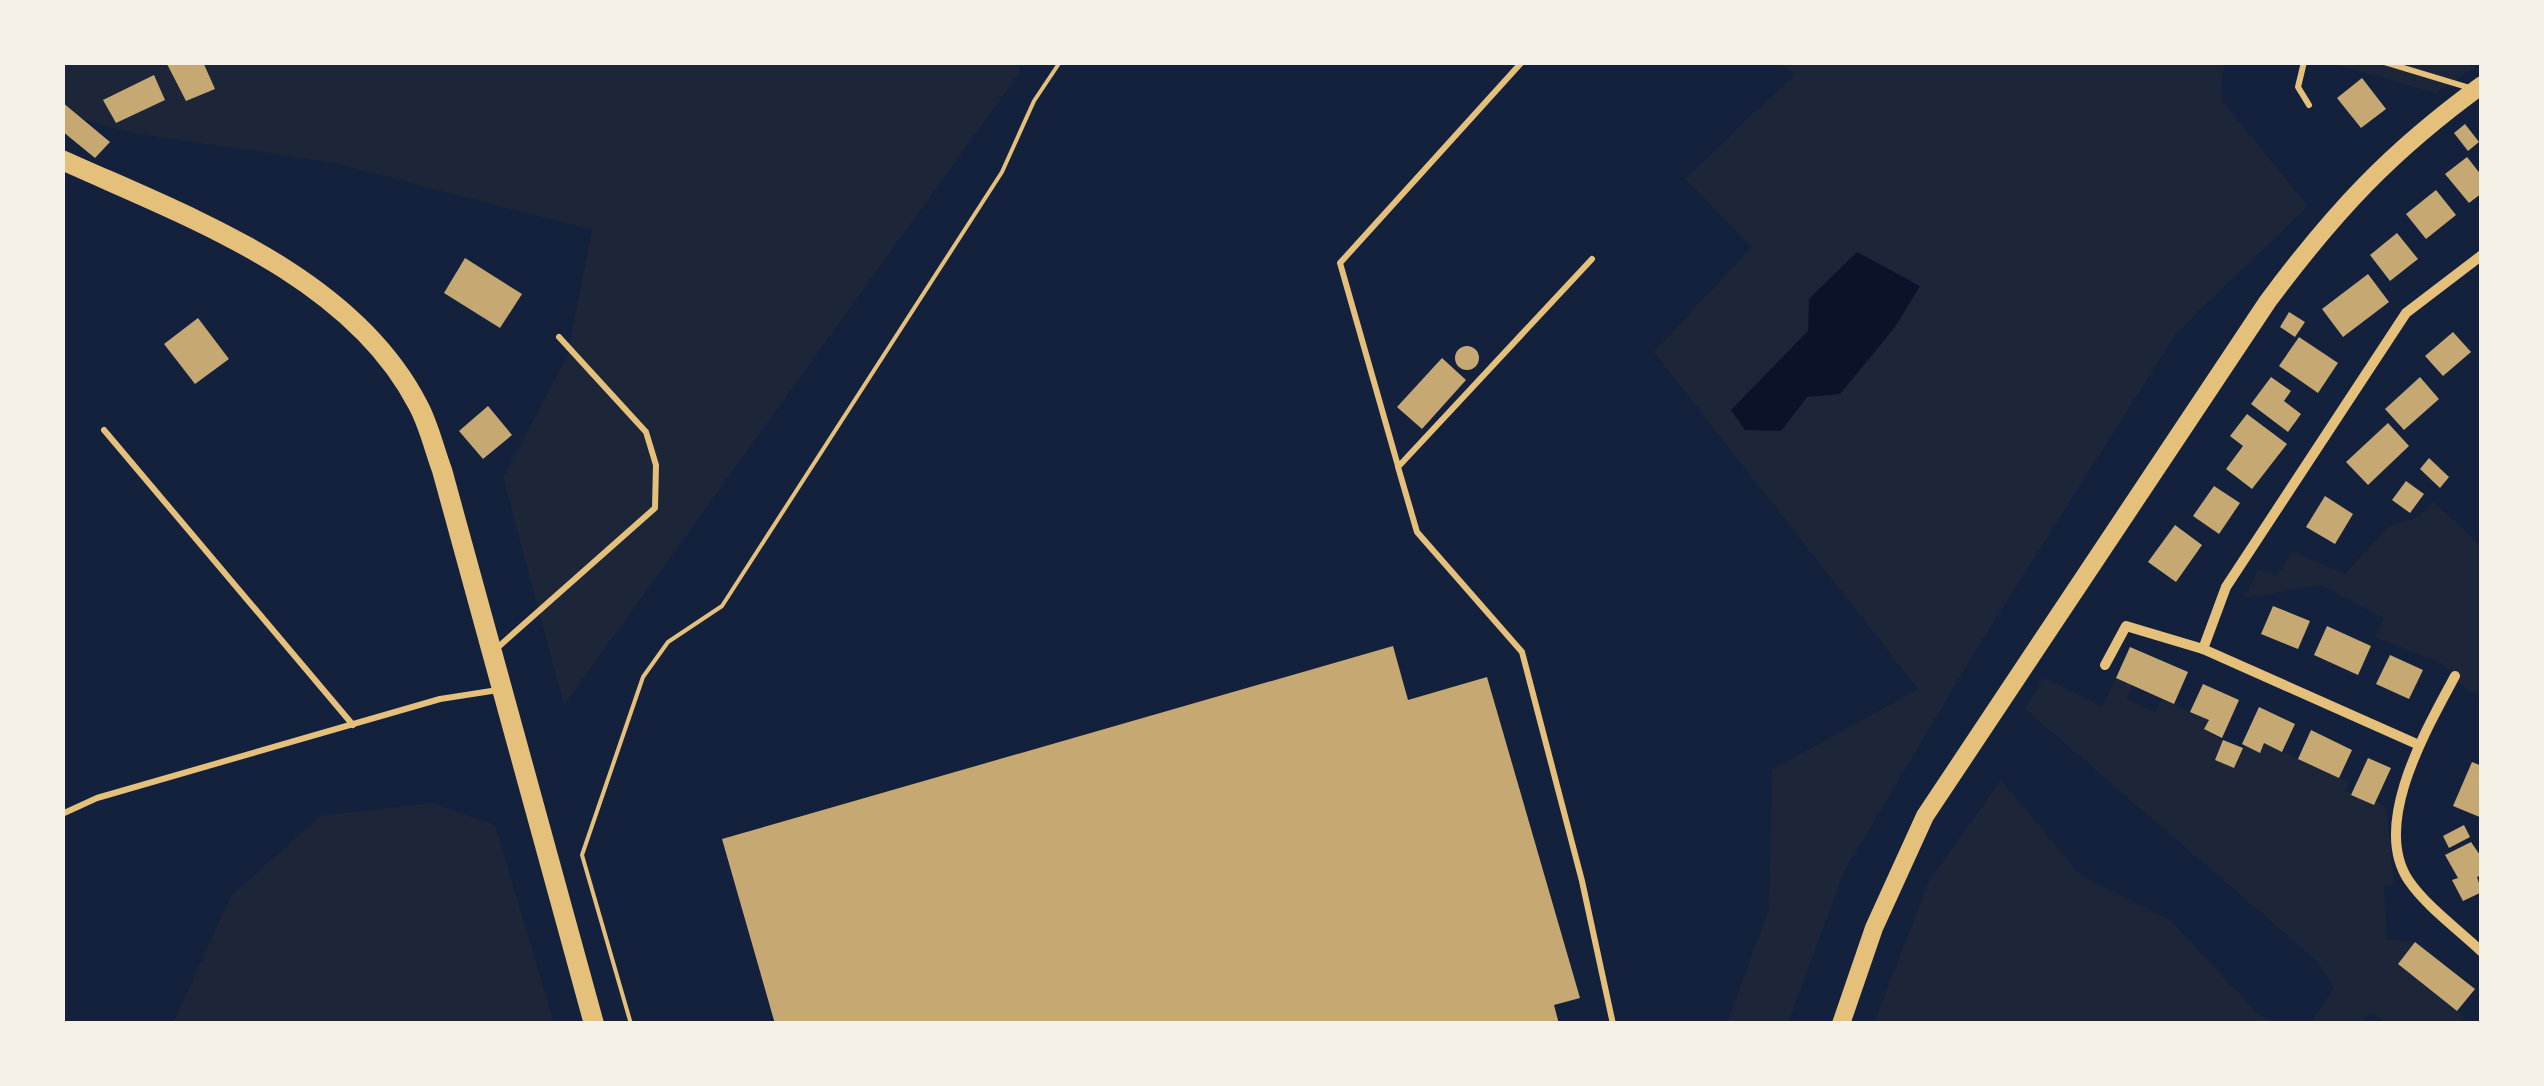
<svg xmlns="http://www.w3.org/2000/svg" width="2544" height="1086" viewBox="0 0 2544 1086" font-family="'Fira Sans Condensed',sans-serif">
  <rect width="100%" height="100%" fill="#14213d"/>
  <g fill="#1d2539">
    <polygon points="1019,62 1020,72 564,705 503,477 567,357 592,230 334,163 133,133 63,114 62,63"/>
    <polygon points="1779,63 2224,63 2221,99 2308,206 2177,332 1974,653 1844,872 1788,1023 1727,1023 1769,909 1772,770 1918,689 1654,352 1752,247 1685,179 1795,74"/>
    <polygon points="2330,63 2481,63 2436,93"/>
    <polygon points="2434,502 2481,547 2481,696 2467,690 2443,664 2375,637 2384,618 2320,585 2244,598 2258,569 2277,576 2292,551 2345,574 2388,527 2419,517"/>
    <polygon points="2044,678 2102,707 2116,678 2133,685 2126,699 2155,712 2162,699 2209,720 2204,730 2223,740 2215,760 2234,768 2244,746 2259,753 2264,743 2349,782 2345,791 2386,806 2394,884 2384,886 2387,939 2415,942 2398,965 2464,1017 2459,1023 2388,1024 2370,1013 2362,1023 2311,1023 2334,988 2317,961 2025,709"/>
    <polygon points="2001,780 2081,876 2170,920 2258,1014 2276,1023 1874,1023 1929,881"/>
    <polygon points="432,803 495,825 554,1023 173,1023 231,896 320,816"/>
  </g>
  <polygon fill="#0b132b" points="1857,252 1920,286 1895,327 1840,394 1807,397 1781,431 1745,430 1731,410 1808,331 1809,299"/>
  <g fill="#c6a872">
    <polygon points="166,62 203,62 215,89 186,101"/>
    <polygon points="154,75 165,100 116,123 103,100"/>
    <polygon points="2362,78 2386,109 2361,128 2337,98"/>
    <polygon points="62,102 110,142 95,158 62,131"/>
    <polygon points="2465,124 2479,142 2468,151 2454,133"/>
    <polygon points="2467,157 2482,176 2482,193 2469,203 2445,174"/>
    <polygon points="2436,190 2456,215 2426,239 2406,214"/>
    <polygon points="2397,233 2418,259 2390,281 2370,255"/>
    <polygon points="465,258 522,294 500,328 444,293"/>
    <polygon points="2368,274 2389,302 2343,337 2322,309"/>
    <polygon points="2289,312 2305,322 2295,337 2280,327"/>
    <polygon points="198,318 229,359 195,384 164,344"/>
    <polygon points="2453,332 2471,352 2443,376 2425,356"/>
    <polygon points="2299,337 2338,363 2318,393 2279,366"/>
    <circle cx="1467" cy="358" r="12"/>
    <polygon points="1442,358 1466,380 1422,429 1397,407"/>
    <polygon points="2271,377 2291,391 2284,401 2301,414 2288,432 2251,404"/>
    <polygon points="2420,377 2439,399 2404,430 2385,409"/>
    <polygon points="488,406 512,435 483,459 459,431"/>
    <polygon points="2247,414 2287,444 2252,489 2226,469 2243,446 2230,436"/>
    <polygon points="2388,423 2409,446 2368,485 2346,462"/>
    <polygon points="2429,458 2449,477 2440,488 2420,469"/>
    <polygon points="2406,481 2424,494 2410,513 2392,500"/>
    <polygon points="2214,486 2240,503 2219,534 2193,516"/>
    <polygon points="2325,496 2353,514 2335,544 2306,527"/>
    <polygon points="2175,525 2202,545 2176,582 2148,562"/>
    <polygon points="2273,606 2310,621 2298,649 2261,634"/>
    <polygon points="2327,626 2371,646 2358,675 2314,655"/>
    <polygon points="1393,646 1408,700 1487,677 1580,998 1554,1005 1559,1024 775,1024 722,839"/>
    <polygon points="2130,647 2188,672 2174,704 2116,678"/>
    <polygon points="2390,655 2423,670 2409,699 2376,684"/>
    <polygon points="2203,684 2239,700 2222,738 2204,729 2209,720 2190,712"/>
    <polygon points="2259,707 2295,724 2282,752 2264,743 2260,753 2242,744"/>
    <polygon points="2311,730 2352,750 2339,778 2298,759"/>
    <polygon points="2223,740 2243,748 2234,768 2215,760"/>
    <polygon points="2368,758 2391,768 2374,805 2351,795"/>
    <polygon points="2472,762 2482,766 2482,818 2453,806"/>
    <polygon points="2464,825 2470,837 2449,848 2443,836"/>
    <polygon points="2471,842 2482,858 2482,875 2477,877 2482,892 2463,901 2452,880 2458,878 2445,855"/>
    <polygon points="2415,942 2475,989 2457,1011 2398,964"/>
  </g>
  <g fill="none" stroke-linecap="round" stroke-linejoin="round">
    <polyline stroke="#e5c07b" stroke-width="4" points="631,1024 582,855 643,677 668,642 722,606 1002,172 1034,101 1060,62"/>
    <g stroke="#e5c07b" stroke-width="6">
      <polyline points="2304,62 2298,87 2309,105"/>
      <polyline points="2384,62 2470,88"/>
      <polyline points="1592,259 1398,467 1417,532 1522,652 1582,881 1613,1024"/>
      <polyline points="104,430 353,725"/>
      <polyline points="1398,466 1340,263 1522,62"/>
      <polyline points="496,649 655,508 656,465 646,432 559,337"/>
      <polyline points="62,814 97,798 440,699 498,690"/>
    </g>
    <g stroke="#e5c07b" stroke-width="10">
      <polyline points="2203,649 2226,587 2406,313 2482,255"/>
      <polyline points="2105,665 2126,626 2203,649 2419,745"/>
      <path d="M2455,676C2428,727 2370,824 2409,881C2427,907 2459,930 2482,952"/>
    </g>
    <path stroke="#e5c07b" stroke-width="18" d="M1841,1024L1874,928L1925,816L2268,301C2335,211 2391,151 2482,85"/>
    <path stroke="#e5c07b" stroke-width="20" d="M62,160C188,217 351,275 418,405C429,425 434,449 442,470L594,1024"/>
  </g>
  <rect width="2544" height="1086" fill="none" stroke="#f6f1e7" stroke-width="130"/>
</svg>
